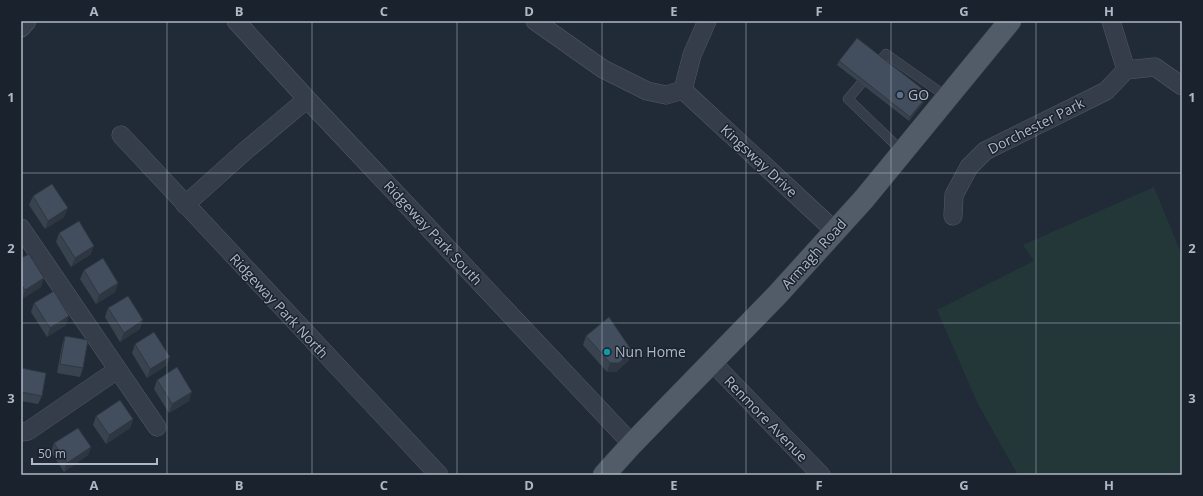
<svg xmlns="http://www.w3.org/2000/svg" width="1203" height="496" viewBox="0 0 1203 496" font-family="'Open Sans',sans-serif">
  <rect width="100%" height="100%" fill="#212b38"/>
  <polygon fill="#233739" points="1154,187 1182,256 1182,475 1018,475 978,404 937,310 1034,261 1023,245"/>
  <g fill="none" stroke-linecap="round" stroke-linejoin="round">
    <g stroke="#525b66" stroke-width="10">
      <polyline id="lane" points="903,152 848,99 886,54 947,97"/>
    </g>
    <g stroke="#525b66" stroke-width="19">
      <g id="street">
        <polyline points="236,21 307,99 632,444"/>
        <polyline points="535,21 603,69 647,91 666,95 683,90"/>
        <polyline points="21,28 27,21"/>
        <polyline points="1126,70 1155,67 1182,86"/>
        <polyline points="683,90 835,231"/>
        <polyline points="683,90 692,55 707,21"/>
        <polyline points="121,135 439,475"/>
        <polyline points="185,205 244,152 307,99"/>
        <polyline points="953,216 954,195 969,167 985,151 1106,91 1126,70 1111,21"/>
        <polyline points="21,228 157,427"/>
        <polyline points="712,362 821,475"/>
        <polyline points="21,432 28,431 117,370"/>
      </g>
    </g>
    <g stroke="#3e4652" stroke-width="23">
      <polyline id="primary" points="604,475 632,444 778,294 864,199 1010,21"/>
    </g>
    <use href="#lane" stroke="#343d49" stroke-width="9"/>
    <use href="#street" stroke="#343d49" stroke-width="18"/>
    <use href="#primary" stroke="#525c69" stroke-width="22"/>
  </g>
  <g fill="#394350">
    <polygon points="839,61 927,98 909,121 837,65"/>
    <polygon points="33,196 64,217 45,229 29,205"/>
    <polygon points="59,233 91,254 71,267 56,242"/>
    <polygon points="21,258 41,287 22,299 21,298"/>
    <polygon points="84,270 118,283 115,292 96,304 80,279"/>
    <polygon points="34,303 66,325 47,337 31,312"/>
    <polygon points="108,308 140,329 120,342 105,317"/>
    <polygon points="65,336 83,368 80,377 57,373 62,345"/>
    <polygon points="586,336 629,360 616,372 607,372 583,345"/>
    <polygon points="135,344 167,365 147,378 132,353"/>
    <polygon points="21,368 42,396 38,404 21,401"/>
    <polygon points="157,380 189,401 169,413 154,389"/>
    <polygon points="96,416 133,419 130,428 106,444 93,425"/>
    <polygon points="54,443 91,447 88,455 64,472 51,452"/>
  </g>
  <g fill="#2e3741">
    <polygon points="929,94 927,98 909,121 910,117"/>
    <polygon points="68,208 64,217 45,229 48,221"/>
    <polygon points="94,246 91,254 71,267 75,258"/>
    <polygon points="44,278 41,287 22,299 25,290"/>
    <polygon points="118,283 115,292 96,304 99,295"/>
    <polygon points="69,316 66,325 47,337 50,328"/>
    <polygon points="143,320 140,329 120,342 124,333"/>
    <polygon points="632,351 629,360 616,372 607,372 610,363"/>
    <polygon points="170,357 167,365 147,378 150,369"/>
    <polygon points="192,392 189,401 169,413 172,404"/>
    <polygon points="133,419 130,428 106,444 109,435"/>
    <polygon points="91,447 88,455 64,472 67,463"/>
  </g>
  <g fill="#424e5d" stroke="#2e3741">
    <polygon points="857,38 929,94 910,117 839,61"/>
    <polygon points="52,184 68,208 48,221 33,196"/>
    <polygon points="79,221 94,246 75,258 59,233"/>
    <polygon points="29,254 44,278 25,290 21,284 21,258"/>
    <polygon points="103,258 118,283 99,295 84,270"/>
    <polygon points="54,291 69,316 50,328 34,303"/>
    <polygon points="128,296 143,320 124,333 108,308"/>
    <polygon points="609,317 632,351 619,363 610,363 586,336"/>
    <polygon points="154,332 170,357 150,369 135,344"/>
    <polygon points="65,336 88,340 83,368 60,364"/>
    <polygon points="177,367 192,392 172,404 157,380"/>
    <polygon points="21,368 46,373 42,396 21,392"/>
    <polygon points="120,400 133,419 109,435 96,416"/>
    <polygon points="78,428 91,447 67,463 54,443"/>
  </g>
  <path fill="none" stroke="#afb8c5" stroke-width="1" stroke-opacity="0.55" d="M167,21V475M312,21V475M457,21V475M602,21V475M746,21V475M891,21V475M1036,21V475M21,173H1182M21,323H1182"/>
  <circle fill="#5c6f8a" stroke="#1a222d" stroke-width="1.5" cx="900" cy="95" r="4"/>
  <circle fill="#0f9aa8" stroke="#1a222d" stroke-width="1.5" cx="607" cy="352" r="4"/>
  <g text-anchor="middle" stroke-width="3" stroke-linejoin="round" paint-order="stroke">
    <g font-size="14" fill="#afb8c5" stroke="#1a222d" text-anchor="start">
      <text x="908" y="100">GO</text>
      <text x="615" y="357">Nun Home</text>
    </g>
    <g font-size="14" fill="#afb8c5" stroke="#1a222d">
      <text transform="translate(1036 126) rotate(-27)" y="5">Dorchester Park</text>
      <text transform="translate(759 161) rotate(43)" y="5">Kingsway Drive</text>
      <text transform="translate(433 233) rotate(47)" y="5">Ridgeway Park South</text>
      <text transform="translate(814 254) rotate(-48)" y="5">Armagh Road</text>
      <text transform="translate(279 306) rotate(47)" y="5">Ridgeway Park North</text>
      <text transform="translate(766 419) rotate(46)" y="5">Renmore Avenue</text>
    </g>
  </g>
  <rect width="1203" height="496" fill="none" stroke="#1a222d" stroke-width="44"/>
  <path d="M32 458v6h125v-6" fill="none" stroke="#afb8c5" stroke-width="2"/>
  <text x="38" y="458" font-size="12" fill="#afb8c5" stroke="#1a222d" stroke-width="3" paint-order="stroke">50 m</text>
  <rect x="22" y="22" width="1159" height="452" fill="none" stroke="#afb8c5" stroke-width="1.5"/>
  <g font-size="13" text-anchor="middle" font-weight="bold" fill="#afb8c5">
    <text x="94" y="16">A</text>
    <text x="239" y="16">B</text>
    <text x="384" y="16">C</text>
    <text x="529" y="16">D</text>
    <text x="674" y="16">E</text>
    <text x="819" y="16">F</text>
    <text x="964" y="16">G</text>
    <text x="1109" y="16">H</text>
    <text x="11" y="102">1</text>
    <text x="1192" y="102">1</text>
    <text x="11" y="253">2</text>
    <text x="1192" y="253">2</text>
    <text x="11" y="403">3</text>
    <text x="1192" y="403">3</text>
    <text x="94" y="490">A</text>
    <text x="239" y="490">B</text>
    <text x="384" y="490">C</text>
    <text x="529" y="490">D</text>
    <text x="674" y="490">E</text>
    <text x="819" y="490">F</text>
    <text x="964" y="490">G</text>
    <text x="1109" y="490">H</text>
  </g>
</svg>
